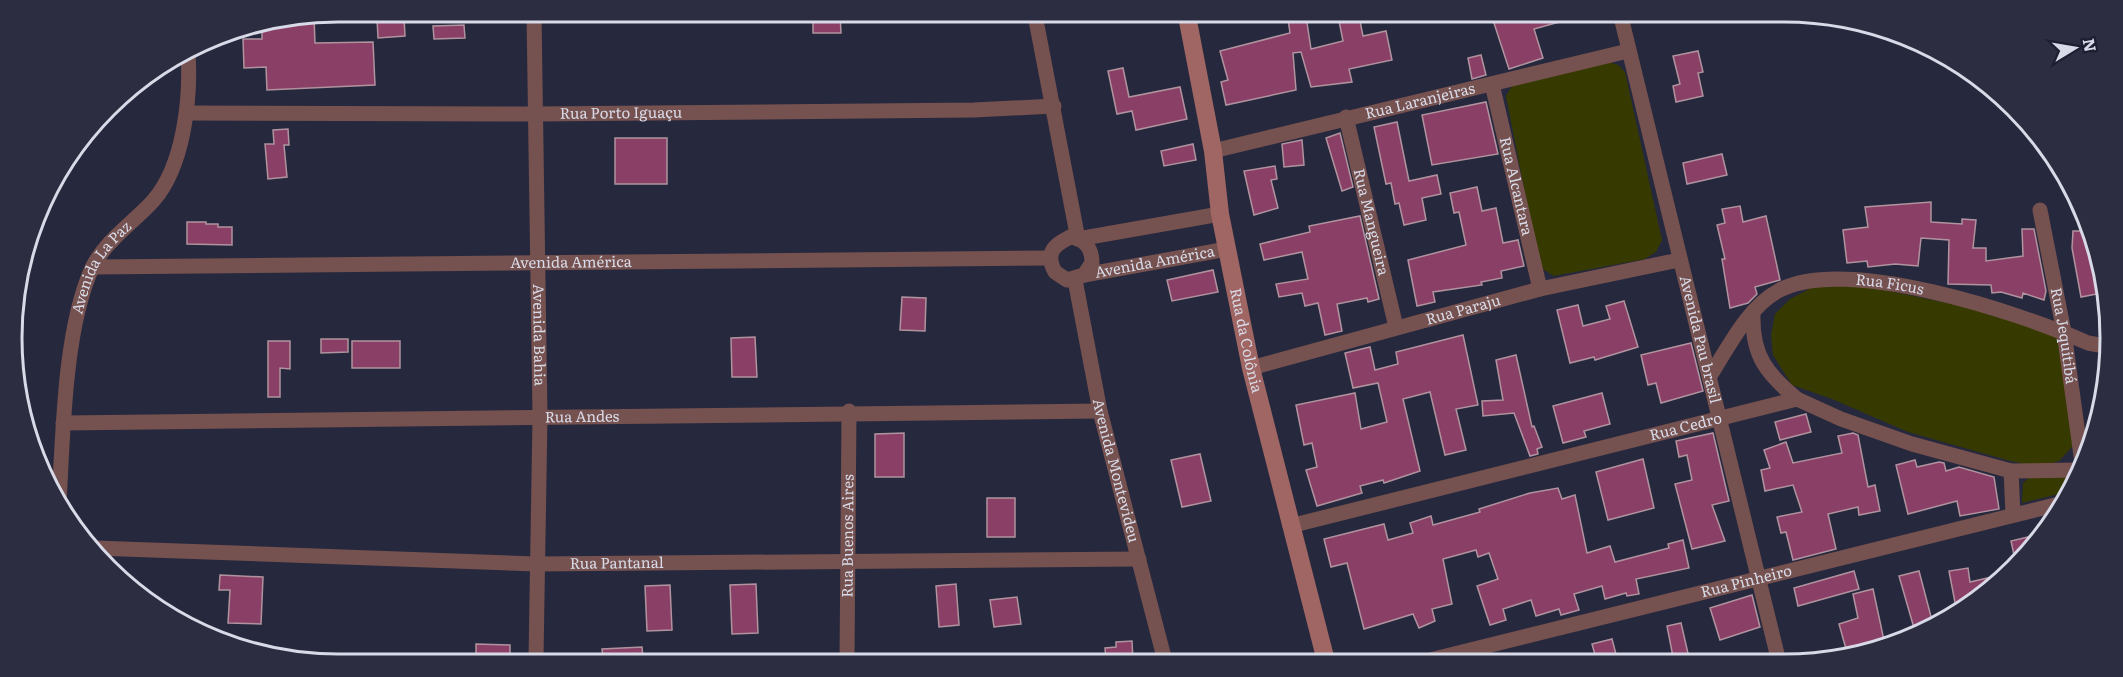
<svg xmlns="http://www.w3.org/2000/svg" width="2123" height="677" viewBox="0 0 2123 677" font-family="Literata,serif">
  <rect width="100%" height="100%" fill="#26283d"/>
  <g fill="#363a00">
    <polygon points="1609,62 1618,65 1625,72 1662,240 1656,252 1645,259 1554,276 1544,270 1538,260 1506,96 1512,86"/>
    <polygon points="1860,285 1971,308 2059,335 2074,445 2059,461 2040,467 2010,461 1908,432 1832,399 1792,385 1773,355 1771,335 1775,314 1790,299 1813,287"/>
    <polygon points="2044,474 2076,479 2071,491 2022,503 2023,483 2032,475"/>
  </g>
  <g fill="#8a4066" stroke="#b0939f" stroke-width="1.5">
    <polygon points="813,14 840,14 841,33 813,33"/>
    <polygon points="1306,16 1311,49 1343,41 1338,16 1359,16 1363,36 1386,31 1392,60 1349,69 1352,82 1311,87 1301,52 1293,53 1296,90 1226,105 1221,82 1228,80 1220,51 1290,33 1288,19"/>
    <polygon points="314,17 315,43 373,42 375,85 267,90 266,67 244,68 243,39 262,39 262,27"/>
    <polygon points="404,17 405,36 378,38 377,18"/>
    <polygon points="1492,17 1562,17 1563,21 1534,29 1543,58 1509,69"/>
    <polygon points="464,25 465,38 434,39 433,26"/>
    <polygon points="1698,51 1703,72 1698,73 1703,96 1676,102 1673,86 1680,84 1673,56"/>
    <polygon points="1481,55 1486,75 1472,79 1468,58"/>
    <polygon points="1123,68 1129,97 1180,87 1187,119 1136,130 1132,111 1117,114 1108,71"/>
    <polygon points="1486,102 1498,154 1432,165 1422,115"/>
    <polygon points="1397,122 1409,181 1437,175 1441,194 1422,198 1426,220 1404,225 1399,203 1395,204 1391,183 1386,184 1374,127"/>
    <polygon points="288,129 289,145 284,145 287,177 268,179 265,144 274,144 273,130"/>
    <polygon points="1340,133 1353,187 1342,191 1326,138"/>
    <rect x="615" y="138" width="52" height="46"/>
    <polygon points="1302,140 1304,165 1284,167 1282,144"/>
    <polygon points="1193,144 1196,160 1164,166 1161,151"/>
    <polygon points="1722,154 1727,175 1687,184 1683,163"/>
    <polygon points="1275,166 1277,179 1271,180 1278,208 1254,215 1244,171"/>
    <polygon points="1477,187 1482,211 1496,208 1503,243 1518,240 1524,266 1501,271 1502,278 1481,282 1482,285 1433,292 1435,302 1417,306 1408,260 1466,245 1459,212 1454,213 1450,193"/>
    <polygon points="1931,202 1931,222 1962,224 1962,219 1976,220 1973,248 1986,248 1986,261 2023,256 2022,229 2034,229 2046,291 2044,300 2023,293 2022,298 2001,292 1992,293 1991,285 1948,284 1949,240 1921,238 1918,266 1895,264 1868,267 1867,261 1847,263 1843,230 1868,227 1865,207"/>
    <polygon points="1740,206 1743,222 1766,216 1780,280 1755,287 1757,294 1748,303 1730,308 1722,259 1725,259 1717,225 1725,223 1722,209"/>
    <polygon points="1360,216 1379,299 1368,302 1367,298 1337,304 1342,331 1325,335 1318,303 1305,306 1302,293 1279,297 1276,284 1308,279 1302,252 1264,260 1260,244 1310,232 1309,226"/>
    <polygon points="187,222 206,222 206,224 218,224 218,227 232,227 232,245 187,244"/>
    <polygon points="2073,231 2087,231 2096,253 2102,293 2081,297 2072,248"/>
    <polygon points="1213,270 1218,292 1172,301 1167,280"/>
    <polygon points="902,297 926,298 925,331 900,330"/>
    <polygon points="1624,301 1638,347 1595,360 1594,357 1570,363 1557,310 1578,305 1583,326 1610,319 1606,306"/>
    <polygon points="1463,335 1478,405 1456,409 1466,450 1445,455 1430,392 1403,399 1420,471 1384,483 1383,480 1360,486 1362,493 1317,506 1306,470 1317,467 1312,443 1304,445 1296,405 1355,393 1361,429 1387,422 1378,383 1353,388 1345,353 1370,347 1375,370 1398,364 1396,352"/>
    <polygon points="755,337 757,377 732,377 731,338"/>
    <polygon points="321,339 348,339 348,352 321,353"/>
    <polygon points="268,341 290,341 290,369 280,368 280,397 268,397"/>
    <rect x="352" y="341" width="48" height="27"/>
    <polygon points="1691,343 1703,391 1661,403 1656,383 1648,385 1641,355"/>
    <polygon points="1516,355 1532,427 1534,426 1542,447 1537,449 1538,454 1530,456 1514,413 1483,416 1482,401 1503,400 1496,360"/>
    <polygon points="1602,393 1610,424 1584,431 1586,437 1563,443 1553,406"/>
    <polygon points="1806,414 1811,432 1780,440 1775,422"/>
    <polygon points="904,433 904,477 875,477 875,434"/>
    <polygon points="1713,433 1729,501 1712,505 1725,541 1692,549 1675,484 1692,480 1687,455 1679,457 1676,441"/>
    <polygon points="1853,433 1858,435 1868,487 1875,485 1880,511 1859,515 1858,507 1828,514 1836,549 1793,560 1786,532 1781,533 1777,517 1802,512 1793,485 1765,491 1761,470 1770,468 1764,450 1786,442 1793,463 1842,453 1838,436"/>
    <polygon points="1200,454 1211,501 1182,507 1171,460"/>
    <polygon points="1643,459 1654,508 1608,520 1596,472"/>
    <polygon points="1915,460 1917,467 1939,462 1944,463 1946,471 1959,467 1994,477 1999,509 1960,516 1957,501 1908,514 1896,465"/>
    <polygon points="1558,488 1562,499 1575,495 1587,553 1610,546 1615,562 1669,548 1668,544 1683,540 1689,568 1636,579 1639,594 1627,596 1626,593 1605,599 1602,586 1574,594 1579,610 1561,615 1559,609 1536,616 1531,600 1503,609 1506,620 1490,625 1477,586 1498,579 1489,553 1478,557 1476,550 1443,559 1452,604 1432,609 1435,621 1419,628 1413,614 1364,629 1347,563 1331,567 1324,539 1384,524 1388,540 1413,533 1410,523 1431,516 1433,525 1480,512 1479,509 1530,493"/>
    <rect x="987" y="498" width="28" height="39"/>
    <polygon points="2040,534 2016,564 2011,541"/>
    <polygon points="1968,568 1970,582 2009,573 2000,584 1957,613 1949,571"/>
    <polygon points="1854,571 1859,589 1798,606 1794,588"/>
    <polygon points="1919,571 1934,628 1916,635 1899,576"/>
    <polygon points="220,575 263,577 261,624 228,623 230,590 219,590"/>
    <polygon points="756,584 758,633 732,634 730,585"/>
    <polygon points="956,584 959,625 939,627 936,586"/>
    <polygon points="670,585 672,630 647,631 645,586"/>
    <polygon points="1873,589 1885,645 1848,656 1839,624 1858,618 1853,594"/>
    <polygon points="1752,595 1760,627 1720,640 1710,608"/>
    <polygon points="1017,597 1021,624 994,627 990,600"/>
    <polygon points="1681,623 1690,662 1674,662 1667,626"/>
    <polygon points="1612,639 1618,662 1597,662 1592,644"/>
    <polygon points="1132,641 1133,661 1106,661 1105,648 1116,647 1116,642"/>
    <polygon points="476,644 510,645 510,658 476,656"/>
    <polygon points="642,647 643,659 603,659 602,649"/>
  </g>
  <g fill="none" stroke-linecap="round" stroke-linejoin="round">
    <g stroke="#75514f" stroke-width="15">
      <path id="s1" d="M534,13L540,416L536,659"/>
      <polyline points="1035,15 1077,234"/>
      <path id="s2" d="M1621,17L1779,662"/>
      <path id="s3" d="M1492,84L1540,289"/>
      <path id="s4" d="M187,113L536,114L974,110L1054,106"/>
      <path id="s5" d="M1346,117L1396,327"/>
      <path id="s6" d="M1213,151L1628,51"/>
      <path id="s7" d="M2040,210L2064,332L2082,463"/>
      <path d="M1077,234L1071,237C1086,240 1092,248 1092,263L1084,275L1067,280L1055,272C1043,250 1058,242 1077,234Z"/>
      <polyline points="1078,239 1220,214"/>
      <path id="s8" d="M93,267L1050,258"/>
      <path id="s9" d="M1084,275L1227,249"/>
      <path id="s10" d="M1075,280L1100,411L1165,661"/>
      <path d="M1753,315C1752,356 1767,374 1797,399"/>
      <path id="s11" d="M1251,368L1540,289L1679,260"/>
      <path id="s12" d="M1710,376C1728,348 1748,307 1778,291C1844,254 2021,313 2088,343L2105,346"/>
      <path id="s13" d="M63,423L1100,411"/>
      <polyline points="2011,471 2013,514"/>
      <path id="s14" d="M59,503C63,435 64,330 92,268C105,241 134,222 153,201C184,166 191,98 188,53"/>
      <path id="s15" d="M1290,526L1797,399L1841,419L1912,444L2011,471L2079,470"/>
      <path id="s16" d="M95,548L536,564L1139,559"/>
      <path id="s17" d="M847,660L849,411"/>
      <path id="s18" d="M1426,661L2067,502"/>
    </g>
    <path stroke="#9f6663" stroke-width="18" id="s19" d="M1187,16L1213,151L1220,214L1251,368L1326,661"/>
  </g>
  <g text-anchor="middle" stroke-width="6" stroke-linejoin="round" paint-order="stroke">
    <g font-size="15" fill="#d8dae8" stroke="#1d1e32">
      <text dy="5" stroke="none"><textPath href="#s6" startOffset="213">Rua Laranjeiras</textPath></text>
      <text dy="5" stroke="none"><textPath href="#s4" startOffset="434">Rua Porto Iguaçu</textPath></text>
      <text dy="5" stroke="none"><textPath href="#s3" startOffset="105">Rua Alcantara</textPath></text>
      <text dy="5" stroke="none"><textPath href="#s5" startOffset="108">Rua Mangueira</textPath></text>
      <text dy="5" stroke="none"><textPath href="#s9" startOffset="72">Avenida América</textPath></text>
      <text dy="5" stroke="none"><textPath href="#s8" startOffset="478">Avenida América</textPath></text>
      <text dy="5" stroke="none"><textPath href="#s14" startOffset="243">Avenida La Paz</textPath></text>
      <text dy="5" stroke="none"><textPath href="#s12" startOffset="224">Rua Ficus</textPath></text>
      <text dy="5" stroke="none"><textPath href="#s11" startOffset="220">Rua Paraju</textPath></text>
      <text dy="5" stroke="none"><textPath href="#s1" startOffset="322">Avenida Bahia</textPath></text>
      <text dy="5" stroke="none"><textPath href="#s7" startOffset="128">Rua Jequitibá</textPath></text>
      <text dy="5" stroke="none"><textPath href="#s19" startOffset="330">Rua da Colônia</textPath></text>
      <text dy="5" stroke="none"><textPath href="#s2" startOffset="332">Avenida Pau brasil</textPath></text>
      <text dy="5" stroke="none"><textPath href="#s13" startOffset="519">Rua Andes</textPath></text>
      <text dy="5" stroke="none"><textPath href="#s15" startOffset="408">Rua Cedro</textPath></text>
      <text dy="5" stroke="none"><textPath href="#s10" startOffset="195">Avenida Montevideu</textPath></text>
      <text dy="5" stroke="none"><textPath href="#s17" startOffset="124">Rua Buenos Aires</textPath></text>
      <text dy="5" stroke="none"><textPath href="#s16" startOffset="522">Rua Pantanal</textPath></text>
      <text dy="5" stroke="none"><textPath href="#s18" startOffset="330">Rua Pinheiro</textPath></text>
    </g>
  </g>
  <path d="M0 0H2123V677H0ZM338 22H1784A316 316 0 0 1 2100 338V338A316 316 0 0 1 1784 654H338A316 316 0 0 1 22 338V338A316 316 0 0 1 338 22Z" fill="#2c2d41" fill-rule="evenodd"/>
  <path fill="none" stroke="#d8dae8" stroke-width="3" d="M338 22H1784A316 316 0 0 1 2100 338V338A316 316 0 0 1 1784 654H338A316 316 0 0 1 22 338V338A316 316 0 0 1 338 22Z"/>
  <g transform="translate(2075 48) rotate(79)" stroke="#1d1e32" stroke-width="4.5" paint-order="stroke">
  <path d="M0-4.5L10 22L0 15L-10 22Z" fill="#d8dae8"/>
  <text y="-9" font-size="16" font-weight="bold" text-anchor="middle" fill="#d8dae8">N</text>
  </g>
</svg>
